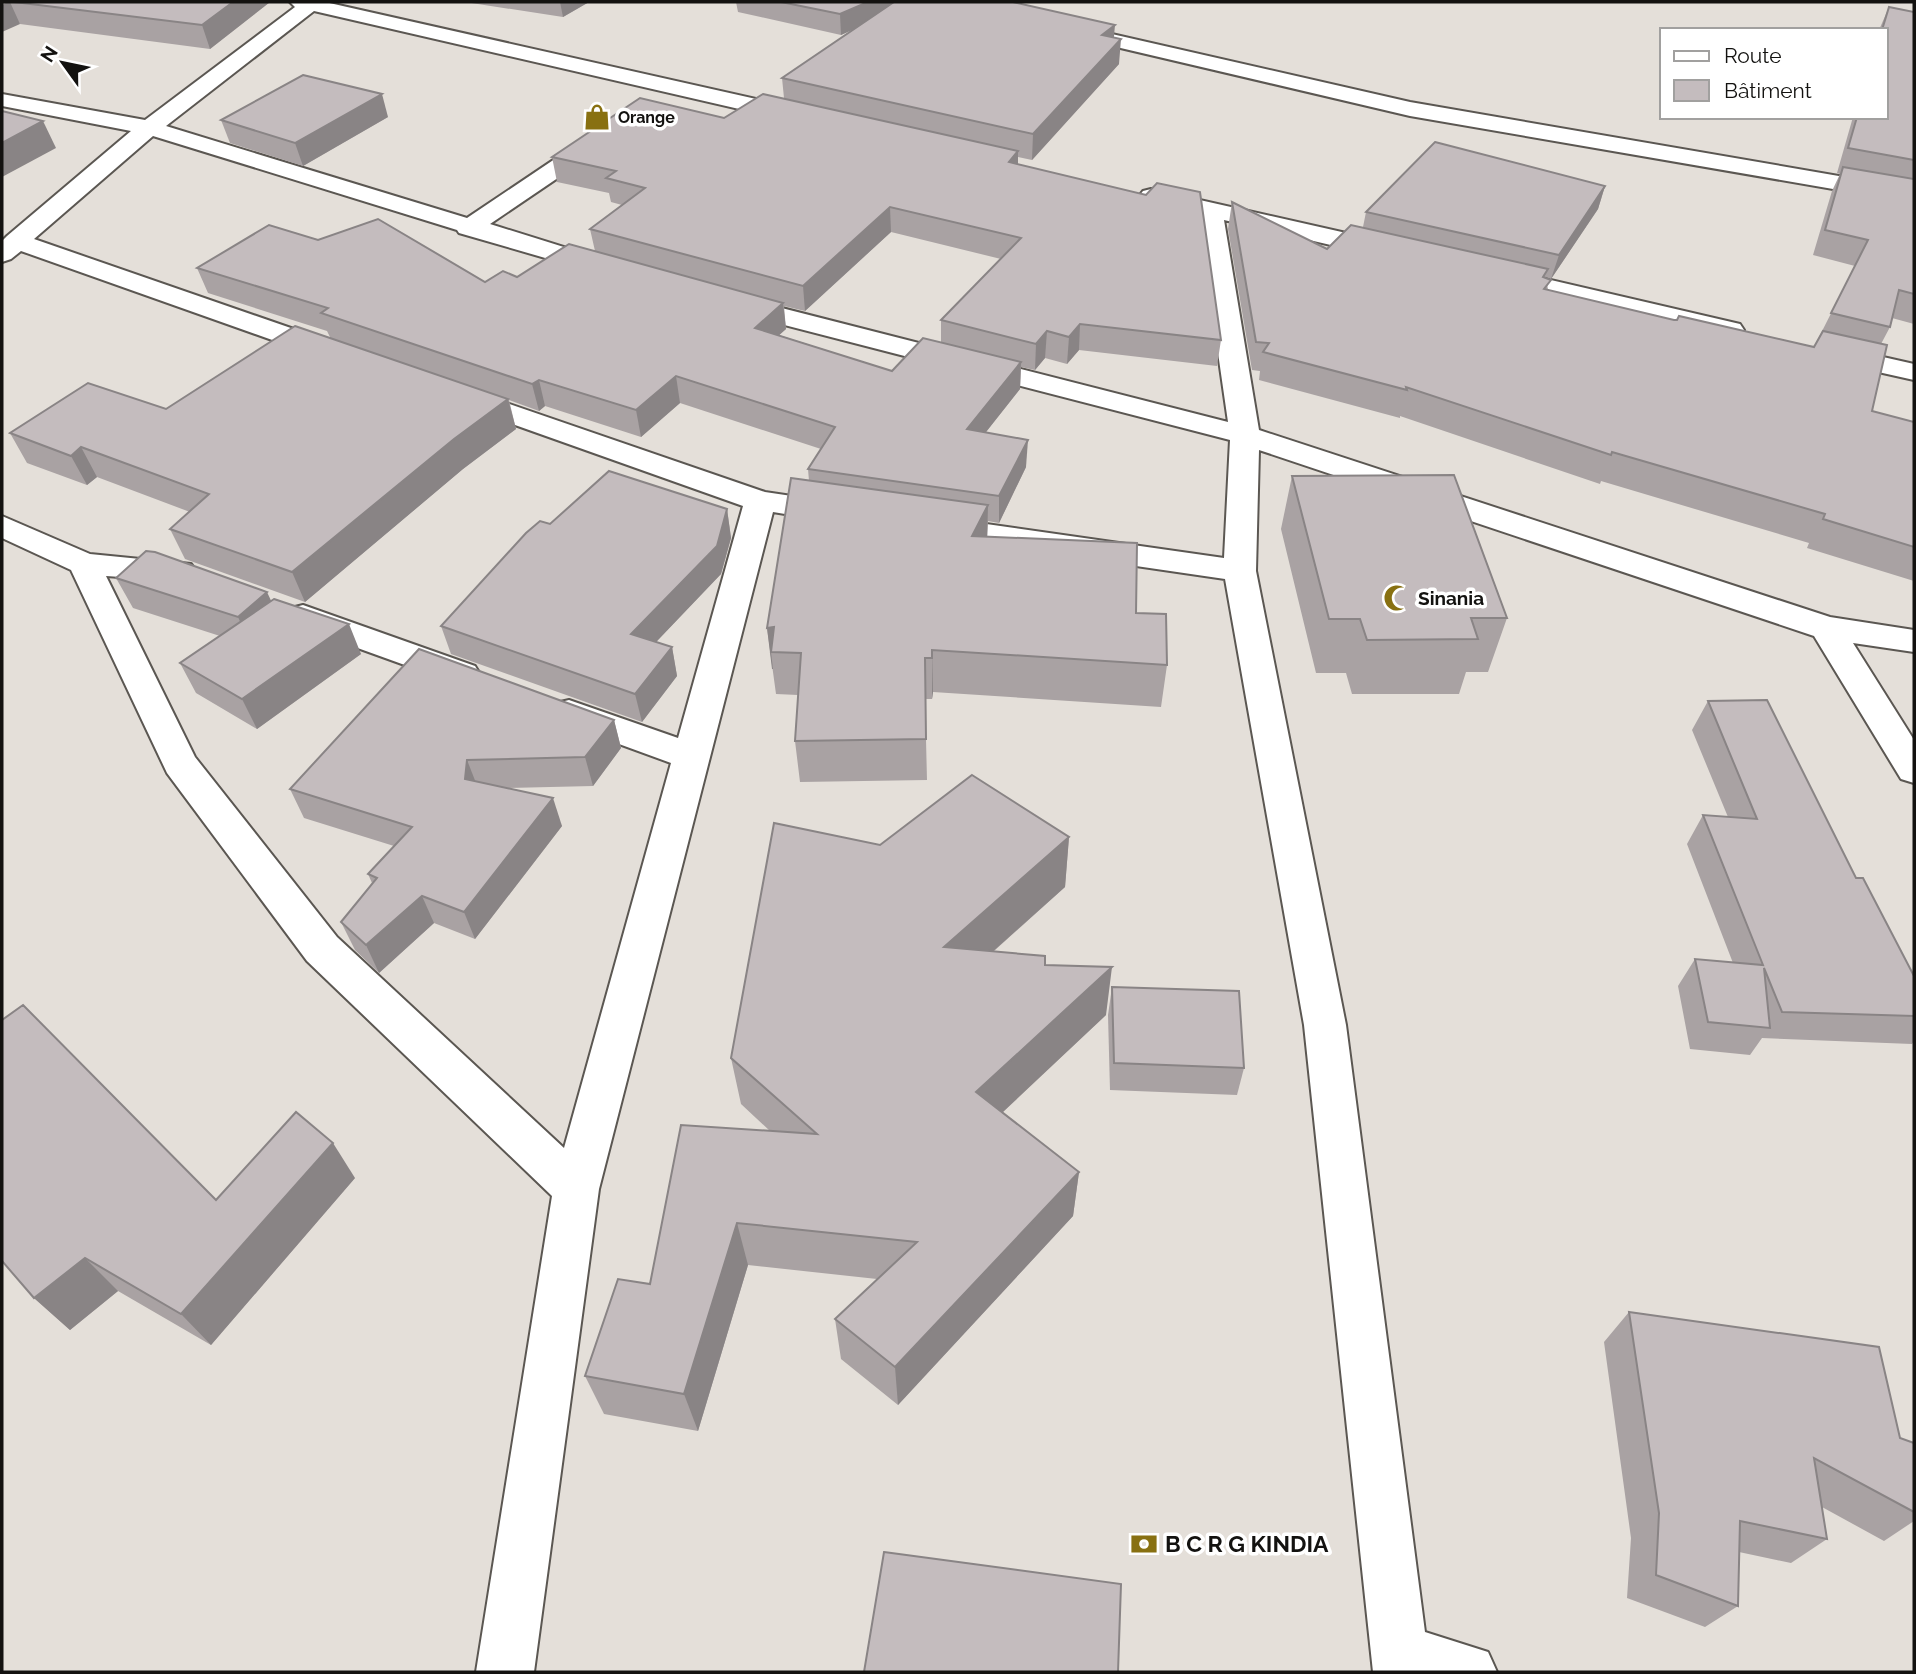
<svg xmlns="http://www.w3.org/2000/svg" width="1916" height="1674" viewBox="0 0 1916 1674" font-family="Raleway,sans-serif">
  <rect width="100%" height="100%" fill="#e4dfd9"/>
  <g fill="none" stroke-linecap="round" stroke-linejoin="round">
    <g stroke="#5b5752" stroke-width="4">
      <g id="minor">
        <polygon points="290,2 325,2 796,108 804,110 807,115 804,120 796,122 314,11 166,126 467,218 589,136 605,136 608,141 605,146 490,224 615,263 619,268 615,273 606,276 597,273 459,233 457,230 153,136 34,239 340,345 344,351 340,357 330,359 320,357 21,251 11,259 2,262 2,241 7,236 131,131 2,106 2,94 145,120 295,7"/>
        <polygon points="1068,24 1410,102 1914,189 1914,203 1410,116 1061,34 1058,30 1061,26"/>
        <polygon points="1151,189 1386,242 1395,245 1399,250 1395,255 1386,258 1224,220 1259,430 1830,617 1914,630 1914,652 1853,643 1914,740 1914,783 1901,779 1814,636 1259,450 1256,571 1346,1025 1425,1632 1488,1652 1497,1672 1373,1672 1304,1025 1225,579 937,537 926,534 921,527 926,520 937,517 1224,558 1230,440 726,310 722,304 726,298 735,296 1228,422 1198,214 1143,201 1139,196 1143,191"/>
        <polygon points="1499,268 1740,324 1744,330 1740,336 1730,338 1490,281 1486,276 1490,271"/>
        <polygon points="1830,345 1914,364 1914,380 1820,359 1816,353 1820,347"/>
        <polygon points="463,388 765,492 839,503 850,506 855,513 850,520 839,523 773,512 599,1189 534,1672 476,1672 552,1196 307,961 167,773 71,570 2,538 2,516 90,554 191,564 196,571 191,578 180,581 106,576 195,757 337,937 564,1148 671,763 556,721 551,712 556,703 569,700 678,738 743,506 453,403 449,397 453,391"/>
        <polygon points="303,605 475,666 480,674 475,682 463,686 291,624 286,616 291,608"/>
      </g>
    </g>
    <use href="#minor" fill="#fff" fill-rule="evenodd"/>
  </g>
  <g fill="#a9a2a3" fill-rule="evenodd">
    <polygon points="2,2 270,2 210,49 20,24"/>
    <polygon points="465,2 589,2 563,17"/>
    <path d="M736,2H1013L1114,38L1119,64L1032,160L1018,157V164L1221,340L1217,366L1079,350L1067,364L1045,358L1035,370L1021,367L1020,389L986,432L1026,467L999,523L988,521L987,537L1136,613L1167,665L1161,707L933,692L932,699H925L927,780L800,782L795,741L798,695L776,694L767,628L809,481L808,469L821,449L680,403L641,437L545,406L539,411L509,400L516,429L463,469L305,602L185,559L170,529L190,512L97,477L87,485L27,463L10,433L166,409L330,337L327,331L208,293L197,268L318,240L485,282L517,277L595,251L590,229L622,205L611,202L609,193L557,182L552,157L724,118L784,98L782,78L855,28L841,35L738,12ZM891,232L1001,259L941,320V342L892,371L779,335L786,329L784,306L805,311Z"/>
    <polygon points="1889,7 1914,12 1914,324 1892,318 1890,327 1881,344 1872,411 1914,422 1914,581 1807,548 1809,543 1601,481 1600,484 1400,416 1400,418 1259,380 1260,371 1252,370 1228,229 1232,202 1327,249 1363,227 1366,212 1605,186 1598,209 1551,279 1546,277 1548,290 1674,320 1814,347 1855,266 1813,255 1832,191 1840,174 1837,173 1853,117 1886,117 1886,30 1879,30"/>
    <polygon points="388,117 303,166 230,143 221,120"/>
    <polygon points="1292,476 1507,618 1488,672 1466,672 1459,694 1352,694 1346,673 1316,673 1281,529"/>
    <polygon points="727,509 731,538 721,574 656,642 672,647 677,676 642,722 451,654 441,626 550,524"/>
    <polygon points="116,578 271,601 361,654 257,729 196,693 180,663 220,636 133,608"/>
    <polygon points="1708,701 1856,878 1914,976 1914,1041 1912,1044 1762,1038 1750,1055 1690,1049 1678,986 1695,959 1733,963 1687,844 1703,815 1728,817 1692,730"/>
    <polygon points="614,720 621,748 593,786 506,788 562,826 475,939 434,923 379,973 355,950 341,922 372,883 368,874 394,846 304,818 290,789"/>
    <polygon points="1069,837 1065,887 994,951 1045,965 1106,1015 1002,1113 1079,1172 1073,1216 898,1405 841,1359 835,1319 877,1279 748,1265 698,1431 604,1414 585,1376 650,1284 770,1131 741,1104 731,1058 880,845"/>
    <polygon points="1112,987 1244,1068 1237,1095 1110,1090 1108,1015"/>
    <polygon points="355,1178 211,1345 118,1291 70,1330 34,1298 2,1261 216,1200"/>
    <polygon points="1629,1312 1900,1438 1914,1443 1914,1521 1884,1541 1822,1507 1827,1539 1791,1563 1739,1552 1738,1606 1705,1627 1627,1598 1631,1538 1604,1342"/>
  </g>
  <g fill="#898485">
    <polygon points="8,2 10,2 20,24 2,32 2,5"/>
    <polygon points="233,2 270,2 210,49 202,25"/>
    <polygon points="560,2 589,2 563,17"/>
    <polygon points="868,2 915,2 841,35 840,14"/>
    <polygon points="1115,25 1113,47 1121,39 1119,64 1032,160 1033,134 1102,35"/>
    <polygon points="382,94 388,117 303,166 295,143"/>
    <polygon points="43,121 56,148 2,177 2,143"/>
    <polygon points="1018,151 1018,176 1009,162"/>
    <polygon points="1605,186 1598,209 1551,279 1559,255"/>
    <polygon points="890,207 891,232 805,311 803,286"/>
    <polygon points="783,303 786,329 758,354 755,328"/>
    <polygon points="1080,324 1079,350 1067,364 1069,337"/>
    <polygon points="1047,331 1045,358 1035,370 1036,344"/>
    <polygon points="1021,362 1020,389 967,456 967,429"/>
    <polygon points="676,376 680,403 641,437 636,410"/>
    <polygon points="539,380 545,406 539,411 532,384"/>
    <polygon points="508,399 516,429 463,469 305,602 292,572 454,439"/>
    <polygon points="1028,440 1026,467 999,523 999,496"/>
    <polygon points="81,447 97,477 87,485 71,456"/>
    <polygon points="988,505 987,546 972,536"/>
    <polygon points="727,509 731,538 721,574 637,662 631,634"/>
    <polygon points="267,592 281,622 252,647 238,617"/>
    <polygon points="349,624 361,654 257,729 242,699"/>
    <polygon points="774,627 771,652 773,669 772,669 767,628"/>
    <polygon points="672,647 677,676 642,722 635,694"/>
    <polygon points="932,650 933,692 932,699"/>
    <polygon points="614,720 621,748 593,786 585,757"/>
    <polygon points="467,760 478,788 465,779"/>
    <polygon points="553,798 562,826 475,939 464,912"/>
    <polygon points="1069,837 1065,887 944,995 944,947"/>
    <polygon points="422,896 434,923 379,973 366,945"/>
    <polygon points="1112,967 1106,1015 975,1138 976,1092"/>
    <polygon points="333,1143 355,1178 211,1345 181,1314"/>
    <polygon points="1079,1172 1073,1216 898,1405 895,1367"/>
    <polygon points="737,1223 748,1265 698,1431 684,1394"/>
    <polygon points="85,1258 118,1291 70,1330 34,1298"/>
  </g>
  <g fill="#c4bcbe" stroke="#898485" stroke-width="2">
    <polygon points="14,2 233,2 202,25"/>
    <polygon points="781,2 868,2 840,14"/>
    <polygon points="894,2 1013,2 1115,25 1102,35 1121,39 1033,134 782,78"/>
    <polygon points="1889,7 1914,12 1914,160 1848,148 1857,117 1886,117 1886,30 1882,30"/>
    <polygon points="303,75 382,94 295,143 221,120"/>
    <polygon points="763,94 1018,151 1009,162 1146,195 1157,183 1200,192 1221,340 1080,324 1069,337 1047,331 1036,344 941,320 1021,238 890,207 803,286 590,229 645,188 606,178 616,171 552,157 640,98 724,118"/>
    <polygon points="2,111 43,121 2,143"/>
    <polygon points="1435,142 1605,186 1559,255 1366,212"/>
    <polygon points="1843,167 1914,179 1914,294 1899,290 1890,327 1831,313 1868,240 1825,230"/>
    <polygon points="1232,202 1327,249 1351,225 1548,269 1543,277 1551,280 1544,289 1674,320 1677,320 1679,316 1814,347 1823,331 1887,345 1872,411 1914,422 1914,547 1823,519 1825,514 1612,452 1611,455 1406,387 1407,390 1263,352 1269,343 1256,342"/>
    <polygon points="378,219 485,282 503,271 517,277 569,244 783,303 755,328 892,371 923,338 1021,362 967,429 1028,440 999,496 808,469 835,427 676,376 636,410 539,380 532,384 321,313 328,308 197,268 269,225 318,240"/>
    <polygon points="295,326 508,399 454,439 292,572 170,529 209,494 81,447 71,456 10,433 88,383 166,409"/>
    <polygon points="609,471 727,509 717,546 631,634 672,647 635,694 441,626 526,533 540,521 550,524"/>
    <polygon points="1454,475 1507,618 1471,618 1478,639 1367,640 1360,619 1329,619 1292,476"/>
    <polygon points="791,478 988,505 972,536 1137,543 1136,613 1166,614 1167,665 932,650 932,658 925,658 926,739 795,741 801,653 771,652 774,627 767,628"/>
    <polygon points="146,551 155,552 267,592 238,617 116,578"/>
    <polygon points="274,599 349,624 242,699 180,663"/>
    <polygon points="419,649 614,720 585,757 467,760 465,779 553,798 464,912 422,896 366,945 341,922 377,878 368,874 412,827 290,789"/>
    <polygon points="1767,700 1856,878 1863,878 1914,976 1914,1016 1782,1012 1764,968 1770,1028 1708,1022 1695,959 1763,965 1703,815 1757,819 1708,701"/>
    <polygon points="972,775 1069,837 944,947 1045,956 1045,965 1112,967 976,1092 1079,1172 895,1367 835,1319 917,1242 737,1223 684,1394 585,1376 618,1279 650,1284 681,1125 817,1134 731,1058 774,823 880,845"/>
    <polygon points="1112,987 1239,991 1244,1068 1114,1063"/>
    <polygon points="23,1005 216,1200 296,1112 333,1143 181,1314 85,1258 34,1298 2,1261 2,1020"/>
    <polygon points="1629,1312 1879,1347 1900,1438 1914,1443 1914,1512 1814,1458 1827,1539 1740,1521 1738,1606 1656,1575 1659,1513"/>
    <polygon points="884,1552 1121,1584 1118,1672 864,1672"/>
  </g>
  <defs>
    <g id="shop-bare" transform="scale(2.1)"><path d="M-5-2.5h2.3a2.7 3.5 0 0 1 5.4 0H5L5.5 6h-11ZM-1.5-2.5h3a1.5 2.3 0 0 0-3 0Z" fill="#887011" stroke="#fff" stroke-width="2.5" paint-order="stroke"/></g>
    <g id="mosque-bare" transform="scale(2.1)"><path d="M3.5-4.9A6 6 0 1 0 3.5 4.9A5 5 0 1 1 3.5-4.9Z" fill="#887011" stroke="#fff" stroke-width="2.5" paint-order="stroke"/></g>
    <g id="bank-bare" transform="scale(2.1)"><path d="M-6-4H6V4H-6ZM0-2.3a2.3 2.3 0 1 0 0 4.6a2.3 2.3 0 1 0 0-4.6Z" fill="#887011" stroke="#fff" stroke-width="2.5" paint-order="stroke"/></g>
  </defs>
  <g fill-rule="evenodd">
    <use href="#shop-bare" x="597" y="117"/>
    <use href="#mosque-bare" x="1397" y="598"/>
    <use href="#bank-bare" x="1144" y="1544"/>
  </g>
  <g text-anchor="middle" stroke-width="7" stroke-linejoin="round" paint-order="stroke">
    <g font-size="16" font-weight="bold" fill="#131210" stroke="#fff" text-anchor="start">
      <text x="618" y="123">Orange</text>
    </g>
    <g font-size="19" font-weight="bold" fill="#131210" stroke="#fff" text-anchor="start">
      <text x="1418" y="605">Sinania</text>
    </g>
    <g font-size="23" font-weight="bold" fill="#131210" stroke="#fff" text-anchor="start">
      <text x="1165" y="1552">B C R G KINDIA</text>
    </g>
  </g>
  <rect width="1916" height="1674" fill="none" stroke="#131210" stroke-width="7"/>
  <rect x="1660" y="28" width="228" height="91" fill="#ffffff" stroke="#a1a09f" stroke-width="2"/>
  <rect x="1674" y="51" width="35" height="10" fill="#ffffff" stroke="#a1a09f" stroke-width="2"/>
  <text x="1724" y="63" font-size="21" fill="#131210">Route</text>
  <rect x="1674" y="80" width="35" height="21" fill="#c4bcbe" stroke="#a1a09f" stroke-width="2"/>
  <text x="1724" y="98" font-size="21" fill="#131210">Bâtiment</text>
  <g transform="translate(63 63) rotate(303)" stroke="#ffffff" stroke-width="5" paint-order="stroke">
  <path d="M0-5L12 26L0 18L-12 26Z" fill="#131210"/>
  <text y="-10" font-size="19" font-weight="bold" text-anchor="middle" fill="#131210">N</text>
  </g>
</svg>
